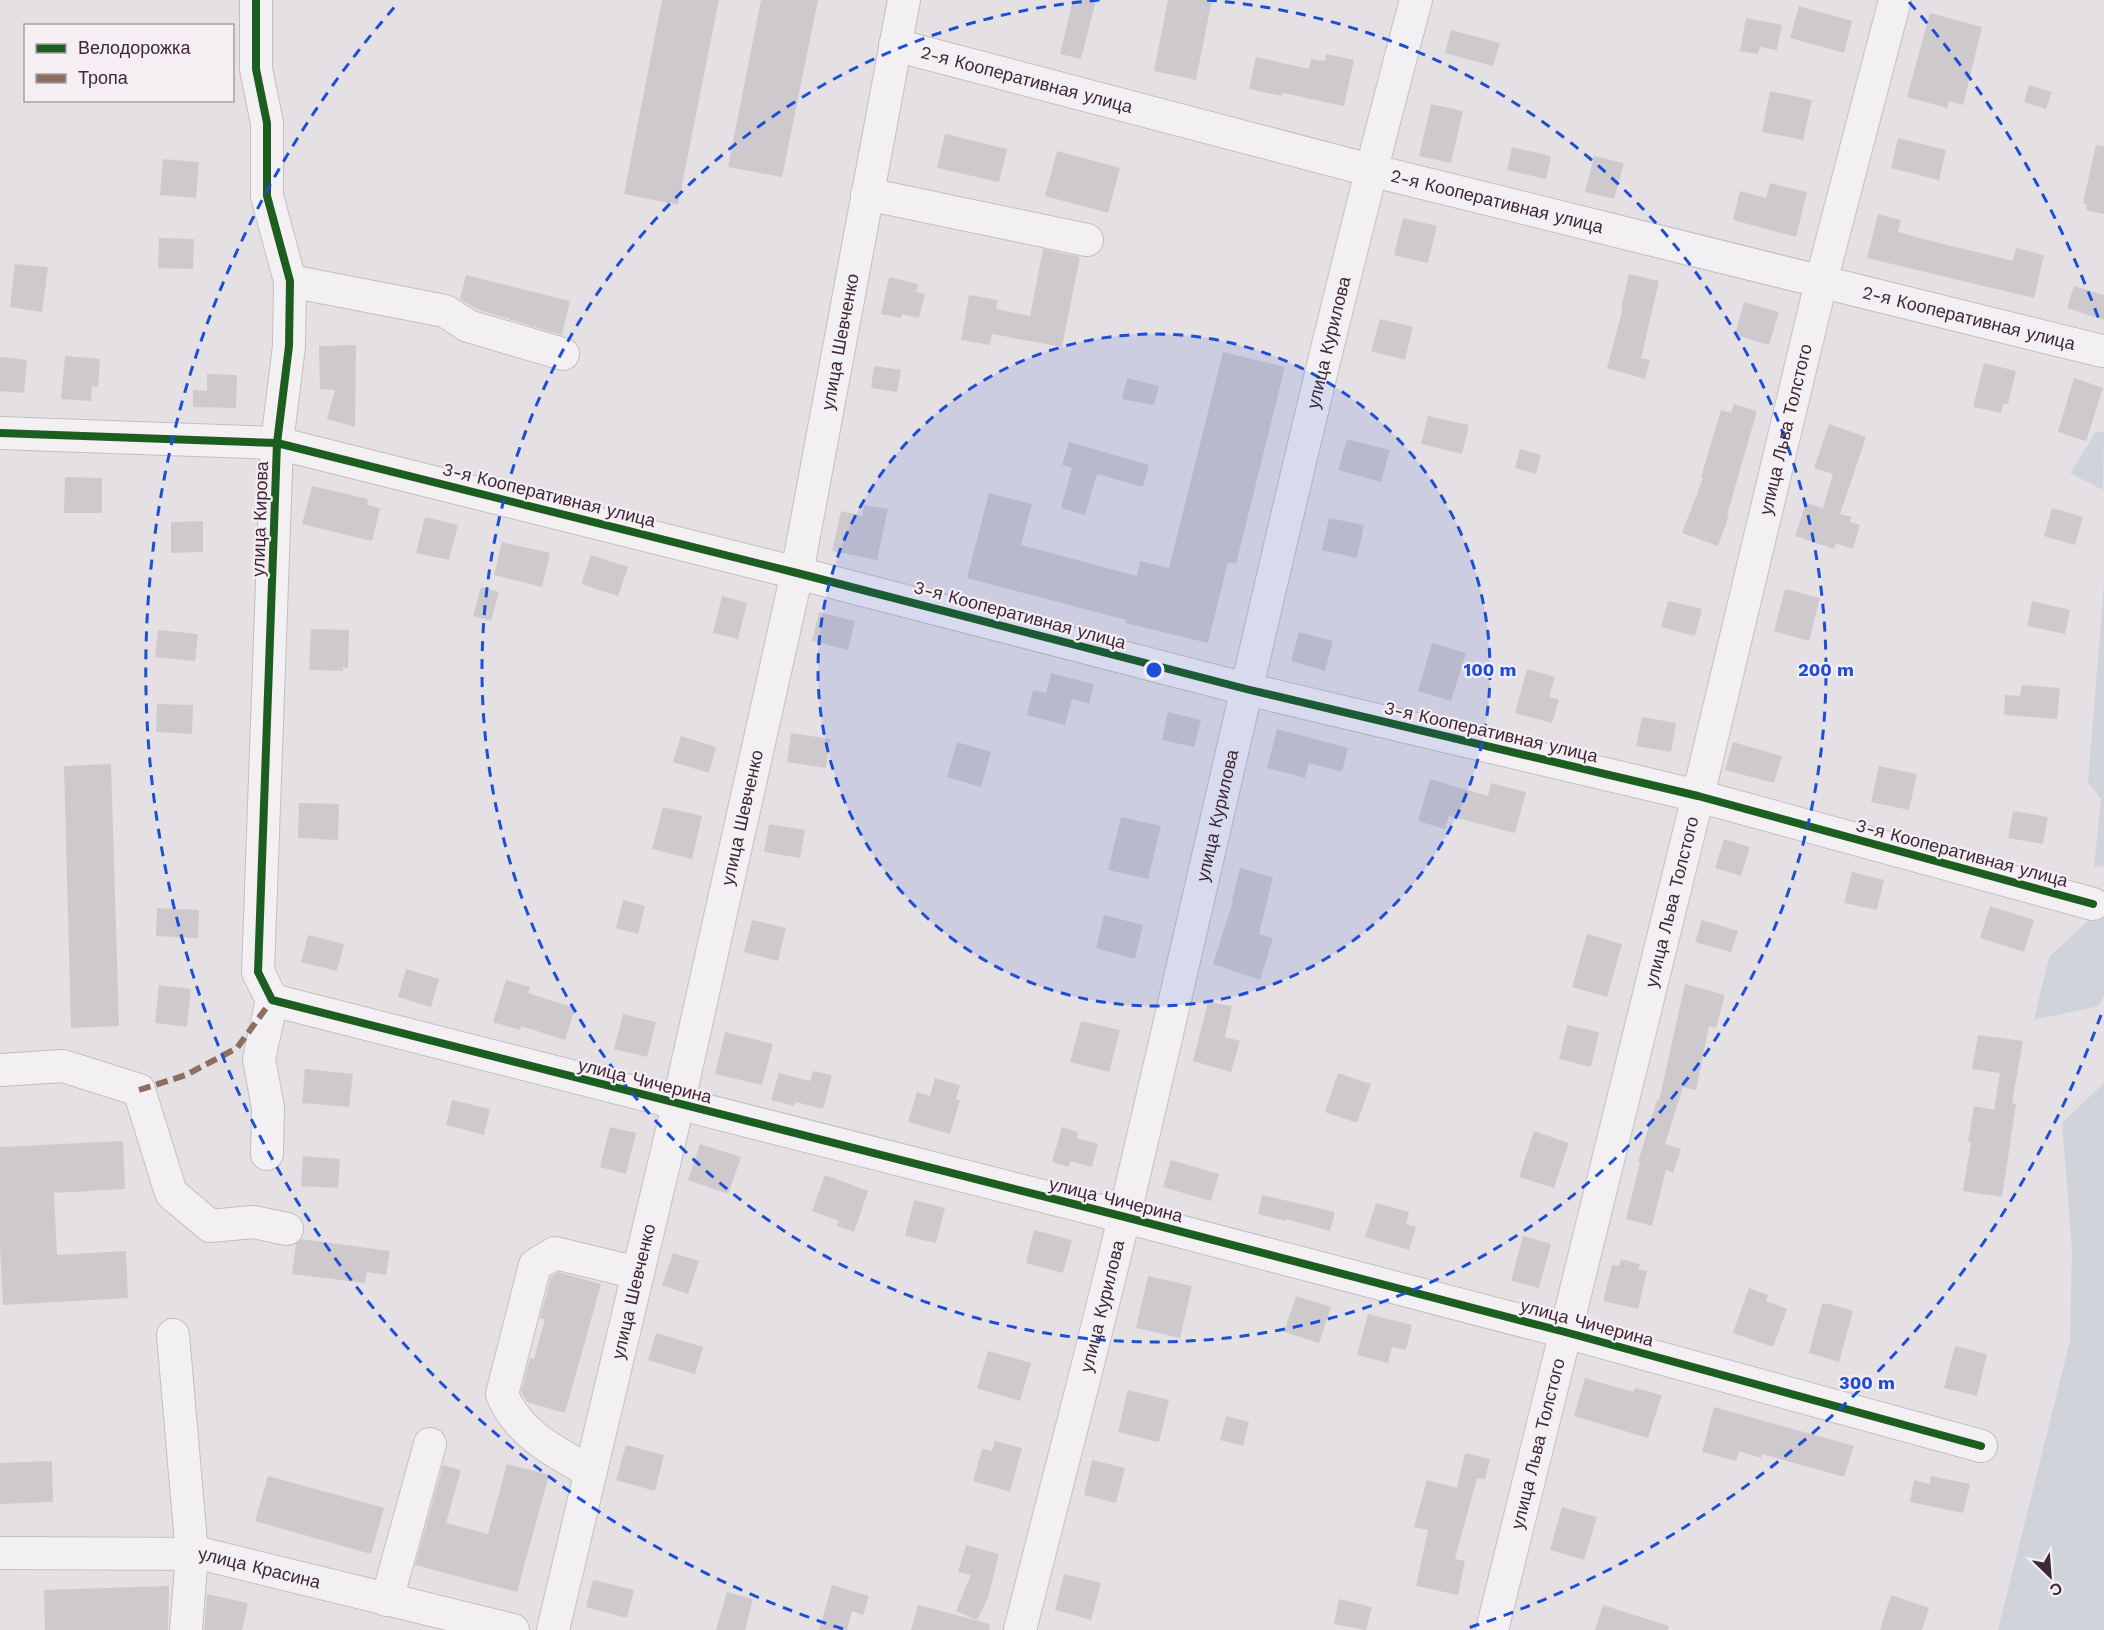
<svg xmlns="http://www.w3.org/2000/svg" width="2104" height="1630" viewBox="0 0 2104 1630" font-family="'Work Sans',sans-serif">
  <rect width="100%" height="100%" fill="#e5e0e4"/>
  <g fill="#d1d3da">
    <polygon points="2096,432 2104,432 2103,490 2070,473"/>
    <polygon points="2104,584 2104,866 2094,867 2101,799 2088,782"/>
    <polygon points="2101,909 2104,911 2104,996 2099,1006 2034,1020 2049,957"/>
    <polygon points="2104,1083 2104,1630 1998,1630 2070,1341 2072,1249 2062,1123"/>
  </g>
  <g fill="#cdc9cc">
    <polygon points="662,0 719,0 678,205 624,194"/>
    <polygon points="761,0 818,0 782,177 728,167"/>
    <polygon points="1073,0 1096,0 1081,59 1060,54"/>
    <polygon points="1168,0 1212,0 1196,80 1154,71"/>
    <polygon points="1799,6 1852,21 1844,53 1790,38"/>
    <polygon points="1930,13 1982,27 1963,105 1949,101 1947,108 1907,97"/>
    <polygon points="1746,18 1782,25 1777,50 1760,47 1758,54 1740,51"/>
    <polygon points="1451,30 1500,43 1493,66 1445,53"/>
    <polygon points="1326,54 1354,60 1344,106 1283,93 1282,96 1249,89 1256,57 1309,69 1311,59 1325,61"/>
    <polygon points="2029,85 2052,92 2046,109 2024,102"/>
    <polygon points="1770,91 1812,100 1803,140 1762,132"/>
    <polygon points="1431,104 1463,111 1451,163 1419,156"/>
    <polygon points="945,134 1007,149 999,182 937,168"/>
    <polygon points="1898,138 1946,150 1939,180 1891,168"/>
    <polygon points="2096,145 2104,146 2104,214 2086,210 2087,204 2083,203"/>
    <polygon points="1512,147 1551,156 1546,179 1507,170"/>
    <polygon points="1057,151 1120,168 1108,213 1045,196"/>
    <polygon points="1594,156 1624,163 1614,199 1585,192"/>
    <polygon points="163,159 199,162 196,198 160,195"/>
    <polygon points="1770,183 1807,192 1796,237 1733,220 1740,191 1766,198"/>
    <polygon points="1878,214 1901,220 1898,232 1927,240 2013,261 2016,248 2044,255 2034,298 1867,258"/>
    <polygon points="1403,218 1437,226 1428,263 1394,255"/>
    <polygon points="159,238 194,239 193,269 158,268"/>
    <polygon points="1043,249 1080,257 1062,347 992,334 990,345 961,340 969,295 998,300 996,309 1030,316"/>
    <polygon points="15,264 48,267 42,312 10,307"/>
    <polygon points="1629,274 1659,281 1641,358 1650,360 1645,379 1607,368 1623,308 1621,308"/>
    <polygon points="466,275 570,301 562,335 476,309 460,299"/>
    <polygon points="889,277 918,284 916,292 925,294 919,318 902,314 901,318 881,314"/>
    <polygon points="2074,286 2104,295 2104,320 2067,308"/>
    <polygon points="1744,302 1779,312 1769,345 1735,335"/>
    <polygon points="1380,319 1413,327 1405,360 1371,351"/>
    <polygon points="356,345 355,427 327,419 335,390 320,389 319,346"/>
    <polygon points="1223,352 1285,367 1236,564 1228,562 1208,643 1125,623 1126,620 967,578 989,493 1032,504 1021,545 1137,576 1140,561 1169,568"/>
    <polygon points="65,356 100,359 98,387 92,386 91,401 61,399"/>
    <polygon points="0,357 27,360 24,393 0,391"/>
    <polygon points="1984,363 2016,371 2008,404 2004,403 2001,413 1973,407"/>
    <polygon points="874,366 901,370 897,392 871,388"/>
    <polygon points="207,374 237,375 236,408 193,407 193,390 207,391"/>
    <polygon points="1127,378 1159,386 1154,405 1122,399"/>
    <polygon points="2074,378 2103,388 2086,441 2058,432"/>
    <polygon points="1734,404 1757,411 1727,515 1729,516 1718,546 1682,533 1703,478 1701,477 1721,410 1731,413"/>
    <polygon points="1428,416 1469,425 1462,454 1421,444"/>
    <polygon points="1829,424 1866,437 1840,514 1852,517 1850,522 1860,525 1853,549 1836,543 1834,549 1795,536 1806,503 1823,508 1833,474 1814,468"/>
    <polygon points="1347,439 1390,450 1381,482 1338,470"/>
    <polygon points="1069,442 1149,465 1143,487 1097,474 1085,515 1061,508 1072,468 1062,465"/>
    <polygon points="1520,449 1541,455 1536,474 1515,468"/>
    <polygon points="65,477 102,478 102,513 64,513"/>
    <polygon points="312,486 368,499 367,505 380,508 372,541 302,524"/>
    <polygon points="864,505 888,509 877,560 832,551 841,511 862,516"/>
    <polygon points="2052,508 2083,517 2075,545 2044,536"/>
    <polygon points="425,517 458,525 449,560 416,553"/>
    <polygon points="1329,518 1364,525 1357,558 1322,550"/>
    <polygon points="203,521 203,552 171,553 171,522"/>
    <polygon points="502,542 550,553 542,587 494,575"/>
    <polygon points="591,555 628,567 618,596 581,584"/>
    <polygon points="481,587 499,592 491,621 473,616"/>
    <polygon points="1785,589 1820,598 1809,641 1774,631"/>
    <polygon points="722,596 747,603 738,639 713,633"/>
    <polygon points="1668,601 1702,609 1695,636 1661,627"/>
    <polygon points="2032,601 2070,610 2065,634 2027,626"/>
    <polygon points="819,612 855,621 848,650 812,641"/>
    <polygon points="311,629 349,630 348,668 343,667 343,671 309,670"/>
    <polygon points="158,630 198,634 195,661 155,657"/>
    <polygon points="1299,632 1333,641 1325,671 1291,661"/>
    <polygon points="1432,643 1466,653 1451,701 1418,691"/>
    <polygon points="1527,669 1555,677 1549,697 1559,700 1552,723 1515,713"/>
    <polygon points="1051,673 1094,684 1089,704 1072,699 1065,725 1027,715 1033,690 1046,693"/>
    <polygon points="2022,685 2060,688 2057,719 2004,715 2005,695 2020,696"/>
    <polygon points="157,704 193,705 192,734 156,732"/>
    <polygon points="1168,712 1201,720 1194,747 1162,740"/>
    <polygon points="1642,717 1676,723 1671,752 1636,746"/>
    <polygon points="1277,729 1348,748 1342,772 1309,763 1305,778 1267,768"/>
    <polygon points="791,733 830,739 826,768 787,762"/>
    <polygon points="681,736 716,747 709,773 673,762"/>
    <polygon points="957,742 991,752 981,787 947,777"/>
    <polygon points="1733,742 1782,756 1774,783 1725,770"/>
    <polygon points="111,764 119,1026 71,1028 64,766"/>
    <polygon points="1879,766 1917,774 1909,810 1871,802"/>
    <polygon points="1430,779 1488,796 1491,783 1526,792 1515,833 1449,816 1445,829 1418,821"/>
    <polygon points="299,803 339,804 338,840 298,838"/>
    <polygon points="663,807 702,816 692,859 652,849"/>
    <polygon points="2013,811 2048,817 2043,844 2008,838"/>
    <polygon points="1121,817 1161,826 1148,879 1108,870"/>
    <polygon points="769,824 805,830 800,858 764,852"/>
    <polygon points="1724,839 1750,847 1741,876 1715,868"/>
    <polygon points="1240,868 1273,877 1259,934 1273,938 1260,980 1213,964 1233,901 1232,901"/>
    <polygon points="1852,872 1884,880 1877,910 1844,903"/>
    <polygon points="623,900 645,906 638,934 616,928"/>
    <polygon points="1990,906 2034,920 2024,952 1980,938"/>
    <polygon points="157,908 199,910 198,938 156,936"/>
    <polygon points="1104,915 1143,925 1135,959 1096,948"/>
    <polygon points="752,920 786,928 778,961 744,952"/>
    <polygon points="1702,920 1738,931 1731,952 1695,942"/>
    <polygon points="1587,934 1622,944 1607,997 1572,987"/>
    <polygon points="308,935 344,944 337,971 301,962"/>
    <polygon points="406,969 439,979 431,1007 398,997"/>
    <polygon points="506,980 530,987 528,993 575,1008 565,1040 521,1026 520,1030 493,1022"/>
    <polygon points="1685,984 1725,995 1716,1028 1709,1026 1696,1090 1683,1087 1665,1144 1681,1149 1673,1173 1666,1170 1652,1226 1626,1219 1640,1163 1638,1162 1657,1100 1659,1101"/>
    <polygon points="159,985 191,989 187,1027 155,1023"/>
    <polygon points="1208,1002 1232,1006 1225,1037 1240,1041 1231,1072 1193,1061"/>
    <polygon points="623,1014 656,1022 647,1057 614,1049"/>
    <polygon points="1081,1021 1120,1030 1109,1072 1070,1062"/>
    <polygon points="1567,1025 1599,1032 1591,1067 1559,1059"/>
    <polygon points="725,1032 773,1044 762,1085 715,1074"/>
    <polygon points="1978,1035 2023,1041 2012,1103 2016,1104 2002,1197 1963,1191 1971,1142 1968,1142 1974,1106 1994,1110 2000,1073 1972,1069"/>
    <polygon points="305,1069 353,1074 349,1107 302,1103"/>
    <polygon points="813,1071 832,1075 823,1109 796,1102 794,1106 771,1100 779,1073 810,1081"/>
    <polygon points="1338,1073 1371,1084 1357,1123 1325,1112"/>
    <polygon points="935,1078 960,1085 956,1099 960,1100 950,1134 908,1122 917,1092 930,1096"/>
    <polygon points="452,1100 490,1109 484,1135 446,1125"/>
    <polygon points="610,1127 636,1133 626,1174 600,1167"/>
    <polygon points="1062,1127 1078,1132 1077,1138 1098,1144 1092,1167 1070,1161 1069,1167 1052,1162"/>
    <polygon points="1534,1131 1569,1143 1554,1188 1519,1177"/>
    <polygon points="123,1141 125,1189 54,1193 57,1255 126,1251 128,1298 3,1305 0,1246 0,1147"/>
    <polygon points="700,1144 741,1157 728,1194 688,1180"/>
    <polygon points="303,1156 340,1159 338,1188 301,1186"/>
    <polygon points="1171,1160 1219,1174 1211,1201 1163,1187"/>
    <polygon points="825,1175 868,1191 854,1232 837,1226 839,1221 812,1211"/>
    <polygon points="1262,1195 1335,1212 1330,1231 1286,1219 1286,1221 1258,1214"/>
    <polygon points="914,1200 945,1208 936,1243 905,1236"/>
    <polygon points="1376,1203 1409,1212 1406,1224 1416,1227 1409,1250 1365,1237"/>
    <polygon points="1034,1230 1072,1240 1063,1273 1026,1263"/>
    <polygon points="1523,1236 1551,1244 1539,1288 1511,1281"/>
    <polygon points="301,1239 390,1251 386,1275 367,1272 365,1283 292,1274 296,1244"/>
    <polygon points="673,1253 699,1261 688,1294 662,1285"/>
    <polygon points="1621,1259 1640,1264 1638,1269 1647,1271 1638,1309 1603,1301 1612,1265 1619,1266"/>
    <polygon points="558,1272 601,1284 565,1413 527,1402 521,1392 530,1358 534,1359 545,1319 540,1318 551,1277"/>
    <polygon points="1148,1276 1192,1286 1180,1338 1136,1328"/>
    <polygon points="1749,1288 1768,1295 1766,1301 1787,1309 1773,1347 1733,1333"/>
    <polygon points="1296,1296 1331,1307 1319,1343 1284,1332"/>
    <polygon points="1822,1304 1830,1304 1853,1311 1839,1362 1809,1353"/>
    <polygon points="1368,1314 1412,1325 1406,1350 1392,1347 1388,1363 1357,1355"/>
    <polygon points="656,1333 703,1347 695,1374 648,1360"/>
    <polygon points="1955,1346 1987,1354 1977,1396 1944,1388"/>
    <polygon points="988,1351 1031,1363 1020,1401 977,1388"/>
    <polygon points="1585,1378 1633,1392 1635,1388 1662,1395 1648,1438 1574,1416"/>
    <polygon points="1128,1390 1169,1400 1159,1442 1118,1432"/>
    <polygon points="1714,1407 1854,1446 1844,1477 1762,1454 1761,1458 1739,1451 1736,1461 1702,1452"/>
    <polygon points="1226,1416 1249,1422 1243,1446 1220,1440"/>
    <polygon points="995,1441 1022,1448 1010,1492 973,1481 982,1449 992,1451"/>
    <polygon points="626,1445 664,1455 655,1491 616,1480"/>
    <polygon points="1465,1453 1490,1459 1485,1479 1477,1478 1455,1559 1465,1561 1458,1595 1416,1586 1428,1530 1414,1527 1427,1480 1457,1488"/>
    <polygon points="1092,1460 1125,1468 1116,1503 1084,1495"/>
    <polygon points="52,1461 53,1502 0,1504 0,1463"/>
    <polygon points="507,1464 549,1475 517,1592 415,1565 443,1465 461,1470 446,1523 488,1534"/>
    <polygon points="268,1476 384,1508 371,1554 255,1521"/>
    <polygon points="1931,1476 1970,1484 1963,1513 1910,1502 1914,1480 1930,1484"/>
    <polygon points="1562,1507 1597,1517 1584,1560 1550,1550"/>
    <polygon points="966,1545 999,1554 988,1598 977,1620 956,1611 971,1575 958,1572"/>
    <polygon points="1064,1574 1101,1583 1091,1620 1055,1610"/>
    <polygon points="593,1580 634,1590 627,1618 586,1607"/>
    <polygon points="832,1585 869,1596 863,1615 852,1611 847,1630 819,1630"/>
    <polygon points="169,1586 168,1630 45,1630 44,1590"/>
    <polygon points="727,1592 753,1599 745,1630 716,1630"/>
    <polygon points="207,1594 248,1603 242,1630 204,1630"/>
    <polygon points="1891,1595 1929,1608 1922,1630 1880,1630"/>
    <polygon points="1339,1599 1372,1607 1366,1630 1334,1624"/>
    <polygon points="918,1605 990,1624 989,1630 911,1630"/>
    <polygon points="1603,1605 1669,1626 1668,1630 1595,1630"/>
  </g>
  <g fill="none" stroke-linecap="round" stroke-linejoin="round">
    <g stroke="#c3bec2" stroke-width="34">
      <g id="minor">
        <polyline points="256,0 256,69 267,123 267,196 290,281 289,346 277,443 258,972 272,1000 1125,1217 1565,1332 1981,1446"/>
        <path id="s1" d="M895,45L1370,170L2102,351"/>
        <polyline points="867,194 1087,240"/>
        <polyline points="290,281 445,311 468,326 563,354"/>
        <polyline points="0,433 277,443 797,573 1246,689 1698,796 2093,904"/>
        <polyline points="0,1070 63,1066 139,1090 171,1193 210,1226 253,1222 287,1229"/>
        <polyline points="267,1154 268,1108 259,1059 272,1000"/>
        <polyline points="173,1335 192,1554 186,1630"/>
        <path d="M591,1472C556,1453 517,1433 502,1394L535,1265L555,1253L638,1273"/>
        <path id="s2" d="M0,1553L203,1554L513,1630"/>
        <polyline points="387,1600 430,1444"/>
        <path id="s3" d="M553,1630L678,1105L797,573L904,0"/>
        <path id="s4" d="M1020,1630C1055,1491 1092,1353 1125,1213C1221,809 1308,402 1416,0"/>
        <path id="s5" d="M1492,1630L1698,796L1821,282L1895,0"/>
      </g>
    </g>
    <use href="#minor" stroke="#f2f0f2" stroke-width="32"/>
    <polyline stroke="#8d6e63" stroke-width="6" stroke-dasharray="12 6" stroke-linecap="butt" points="139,1090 186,1075 237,1048 272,1000"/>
    <g stroke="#f5eef3" stroke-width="11">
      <g id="cycleway">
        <polyline points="256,0 256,69 267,123 267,196 290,281 289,346 277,443 258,972 272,1000 1125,1217 1565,1332 1981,1446"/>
        <polyline points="0,433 277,443 797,573 1246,689 1698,796 2093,904"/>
      </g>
    </g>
    <use href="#cycleway" stroke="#1b5e20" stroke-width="8"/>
  </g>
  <circle cx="1154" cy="670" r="336" fill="#1d4ed8" fill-opacity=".12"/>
  <g fill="none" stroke="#1d4ed8" stroke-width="3" stroke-dasharray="10 8">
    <circle cx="1154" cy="670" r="336"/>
    <path d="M1207 0A672 672 0 1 1 1101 0"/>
    <path d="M2101 1015A1008 1008 0 0 1 1465 1629M843 1629A1008 1008 0 0 1 399 2M1909 2A1008 1008 0 0 1 2101 325"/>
  </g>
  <g text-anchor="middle" stroke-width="4.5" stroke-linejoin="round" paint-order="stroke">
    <g font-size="18" fill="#3e2836" stroke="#f5eef3">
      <text dy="6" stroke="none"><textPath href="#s1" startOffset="136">2-я Кооперативная улица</textPath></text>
      <text dy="6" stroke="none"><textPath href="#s1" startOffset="622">2-я Кооперативная улица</textPath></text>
      <text dy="6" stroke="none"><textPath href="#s1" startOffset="1108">2-я Кооперативная улица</textPath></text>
      <text dy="6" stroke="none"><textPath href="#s3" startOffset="1320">улица Шевченко</textPath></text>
      <text dy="6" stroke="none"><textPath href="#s4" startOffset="1324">улица Курилова</textPath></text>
      <text dy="6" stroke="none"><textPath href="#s5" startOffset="1236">улица Льва Толстого</textPath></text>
      <text transform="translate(549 495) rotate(14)" y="6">3-я Кооперативная улица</text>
      <text transform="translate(260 519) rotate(-88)" y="6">улица Кирова</text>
      <text transform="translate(1020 615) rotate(15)" y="6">3-я Кооперативная улица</text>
      <text transform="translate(1491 732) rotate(13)" y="6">3-я Кооперативная улица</text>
      <text dy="6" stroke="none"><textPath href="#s4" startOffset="838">улица Курилова</textPath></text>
      <text dy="6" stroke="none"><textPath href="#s3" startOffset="834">улица Шевченко</textPath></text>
      <text transform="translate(1962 853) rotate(15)" y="6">3-я Кооперативная улица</text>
      <text dy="6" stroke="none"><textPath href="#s5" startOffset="750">улица Льва Толстого</textPath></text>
      <text transform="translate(645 1081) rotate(14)" y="6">улица Чичерина</text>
      <text transform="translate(1116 1200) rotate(14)" y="6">улица Чичерина</text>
      <text dy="6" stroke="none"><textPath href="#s3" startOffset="348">улица Шевченко</textPath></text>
      <text dy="6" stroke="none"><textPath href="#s4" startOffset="334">улица Курилова</textPath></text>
      <text transform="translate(1587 1323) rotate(15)" y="6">улица Чичерина</text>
      <text dy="6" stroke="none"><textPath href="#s5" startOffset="192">улица Льва Толстого</textPath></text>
      <text dy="6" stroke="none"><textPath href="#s2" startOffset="261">улица Красина</textPath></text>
    </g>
  </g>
  <circle cx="1154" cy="670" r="9" fill="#1d4ed8" stroke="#f5eef3" stroke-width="3"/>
  <g font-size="18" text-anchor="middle" font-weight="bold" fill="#1d4ed8" stroke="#f5eef3" stroke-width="4.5" stroke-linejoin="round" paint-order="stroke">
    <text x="1490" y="676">100 m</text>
    <text x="1826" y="676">200 m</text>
    <text x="1867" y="1389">300 m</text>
  </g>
  <rect x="24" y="24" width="210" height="78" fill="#f5eef3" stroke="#ac9fa7" stroke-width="1.5"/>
  <rect x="36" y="44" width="30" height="9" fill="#1b5e20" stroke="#ac9fa7" stroke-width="1.5"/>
  <text x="78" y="54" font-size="18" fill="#3e2836">Велодорожка</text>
  <rect x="36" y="74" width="30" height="9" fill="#8d6e63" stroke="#ac9fa7" stroke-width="1.5"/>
  <text x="78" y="84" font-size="18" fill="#3e2836">Тропа</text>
  <g transform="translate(2050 1576) rotate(155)" stroke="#f5eef3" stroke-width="4.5" paint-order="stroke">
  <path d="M0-4.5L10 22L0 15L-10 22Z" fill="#3e2836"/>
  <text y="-9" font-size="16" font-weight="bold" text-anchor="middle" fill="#3e2836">С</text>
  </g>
</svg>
